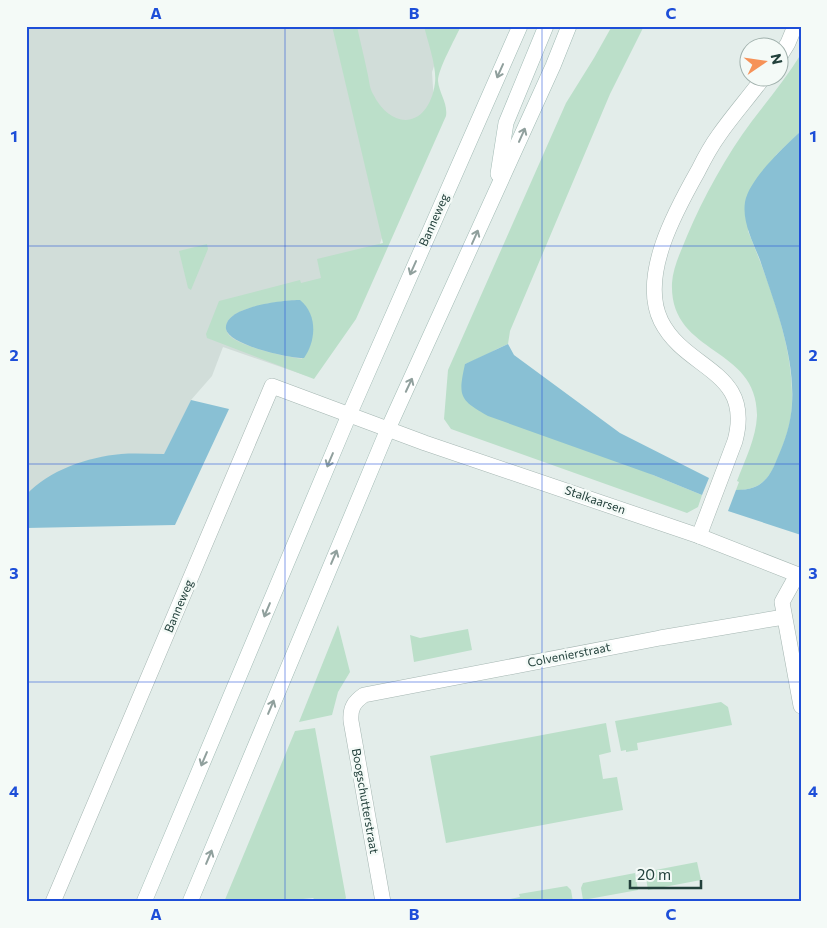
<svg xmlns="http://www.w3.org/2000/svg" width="827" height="928" viewBox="0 0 827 928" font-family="Commissioner,sans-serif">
  <rect width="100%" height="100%" fill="#e3edea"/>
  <polygon fill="#d1ddd9" points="26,26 448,26 432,72 434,103 352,316 307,376 223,347 212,376 191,400 164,454 120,454 26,495"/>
  <g fill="#bbdfc9" fill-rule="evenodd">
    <path d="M332,26H357C360,41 364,56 367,71C369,78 369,87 373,94C393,133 429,127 435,83C437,67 428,43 424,26H461C455,39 438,69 438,81C439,93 448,103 446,116L356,319L314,379L207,338L206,334L219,301L300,280L301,283L321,278L317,259L383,243ZM300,300L302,359C289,357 232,346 227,332C218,306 285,301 300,300Z"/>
    <path d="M612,26H644L610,94L510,331L508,344C493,350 480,359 465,364L653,475L702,495L698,507L687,513L451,429L444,419L448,370L566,103L594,58Z"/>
    <path d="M801,54V131L776,155L748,231C769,283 794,346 792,403C792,422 785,441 778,458C769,479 761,490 736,490L739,482L737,481C745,460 756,438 757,416C758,345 669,356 672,283C673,267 681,251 687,236C704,196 726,156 752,121C769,99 786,78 801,54Z"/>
    <polygon points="207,244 208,249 191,290 188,288 179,251"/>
    <polygon points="338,625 350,672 338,692 332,715 299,722"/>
    <polygon points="468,629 472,650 414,662 410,635 420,638"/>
    <polygon points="721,702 728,707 732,725 637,743 638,750 626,752 626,750 621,751 615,721"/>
    <polygon points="606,723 611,752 599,755 603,779 617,777 623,810 446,843 430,756"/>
    <polygon points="315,728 346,898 343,902 317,902 313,898 303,899 300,902 224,902 295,731"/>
    <polygon points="697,862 701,880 648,890 645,872"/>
    <polygon points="635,873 638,890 583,900 581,888 583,883"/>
    <polygon points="567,886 571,890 573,902 511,902 510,899 520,897 519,894"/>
  </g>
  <g fill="#89c0d4">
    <path d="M801,131V535L728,511L736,490C761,490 769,479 777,459C785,441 791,423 792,404C795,355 775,305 760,260C753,242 742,222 745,202C749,179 784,147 801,131Z"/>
    <path d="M300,300C318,315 316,341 304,358C290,359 229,345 226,329C223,306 285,300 300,300Z"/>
    <path d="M508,344L514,355L620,433L709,478L702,495L653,475L488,416C459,400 458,396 465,364Z"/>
    <path d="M191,400L229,409L175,525L26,528V495C49,470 88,457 121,454C136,453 150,454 164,454Z"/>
  </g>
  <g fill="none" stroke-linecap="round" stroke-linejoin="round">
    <g stroke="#a5b6b2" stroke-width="16">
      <g id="street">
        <polyline points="780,56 788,43 795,26"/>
        <path d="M699,536L735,441C754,370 686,371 661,321C639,276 676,210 698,171C704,159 711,146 719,135C733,115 749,97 763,78"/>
        <polyline points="797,575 782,602 801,706"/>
        <polyline points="53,902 272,386 425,443 699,536 801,576"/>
        <path d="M383,902L351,721C350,708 354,702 364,695L660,638L784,617"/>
      </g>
    </g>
    <g stroke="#a1bab4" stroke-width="16">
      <g id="secondary">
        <polyline points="498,174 506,123 546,26"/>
        <polyline points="144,902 349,415 520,26"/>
        <polyline points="190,902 388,429 553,66 569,26"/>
      </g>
    </g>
    <use href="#street" stroke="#fff" stroke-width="15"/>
    <use href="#secondary" stroke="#fff" stroke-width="15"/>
  </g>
  <defs><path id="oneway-shaft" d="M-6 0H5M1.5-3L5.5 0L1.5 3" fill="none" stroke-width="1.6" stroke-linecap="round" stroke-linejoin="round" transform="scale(1.25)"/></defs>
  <g stroke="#90a09d">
    <use href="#oneway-shaft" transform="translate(500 71) rotate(114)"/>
    <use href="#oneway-shaft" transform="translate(522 135) rotate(-66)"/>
    <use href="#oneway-shaft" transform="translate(475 237) rotate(-66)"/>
    <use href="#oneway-shaft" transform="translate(413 268) rotate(114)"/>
    <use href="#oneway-shaft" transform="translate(409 385) rotate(-65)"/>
    <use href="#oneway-shaft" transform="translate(330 460) rotate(113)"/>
    <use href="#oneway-shaft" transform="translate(334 557) rotate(-67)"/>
    <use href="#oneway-shaft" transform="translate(267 610) rotate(113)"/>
    <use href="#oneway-shaft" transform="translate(271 707) rotate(-67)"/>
    <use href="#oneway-shaft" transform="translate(204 759) rotate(113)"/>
    <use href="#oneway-shaft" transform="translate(209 857) rotate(-67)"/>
  </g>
  <path fill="none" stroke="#1d4ed8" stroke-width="1" stroke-opacity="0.55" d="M285,26V902M542,26V902M26,246H801M26,464H801M26,682H801"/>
  <g text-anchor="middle" stroke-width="5" stroke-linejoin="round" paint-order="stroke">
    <g font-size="12" fill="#22403b" stroke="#f4faf7">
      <text transform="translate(434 220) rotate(-66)" y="4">Banneweg</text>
      <text transform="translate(595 500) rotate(19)" y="4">Stalkaarsen</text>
      <text transform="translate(179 606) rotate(-67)" y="4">Banneweg</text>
      <text transform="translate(569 655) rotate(-11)" y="4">Colvenierstraat</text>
      <text transform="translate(365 801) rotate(80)" y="4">Boogschutterstraat</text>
    </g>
  </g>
  <rect width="827" height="928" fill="none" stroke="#f4faf7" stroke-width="55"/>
  <g transform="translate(764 62) rotate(77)"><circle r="24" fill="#f4faf7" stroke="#a0b0ac"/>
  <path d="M0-4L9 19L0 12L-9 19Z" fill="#f69258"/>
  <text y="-8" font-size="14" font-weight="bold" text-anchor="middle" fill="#22403b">N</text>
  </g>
  <path d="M630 880v8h71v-8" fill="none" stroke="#22403b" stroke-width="2.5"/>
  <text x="637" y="880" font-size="15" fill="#22403b" stroke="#f4faf7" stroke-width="4" paint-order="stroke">20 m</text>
  <rect x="28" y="28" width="772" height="872" fill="none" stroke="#1d4ed8" stroke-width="2"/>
  <g font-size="16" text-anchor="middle" font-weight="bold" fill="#1d4ed8">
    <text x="156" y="19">A</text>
    <text x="414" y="19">B</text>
    <text x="671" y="19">C</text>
    <text x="14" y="142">1</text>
    <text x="813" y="142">1</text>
    <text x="14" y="361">2</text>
    <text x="813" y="361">2</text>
    <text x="14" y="579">3</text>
    <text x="813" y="579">3</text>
    <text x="14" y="797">4</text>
    <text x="813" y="797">4</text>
    <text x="156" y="920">A</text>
    <text x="414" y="920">B</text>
    <text x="671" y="920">C</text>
  </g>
</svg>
